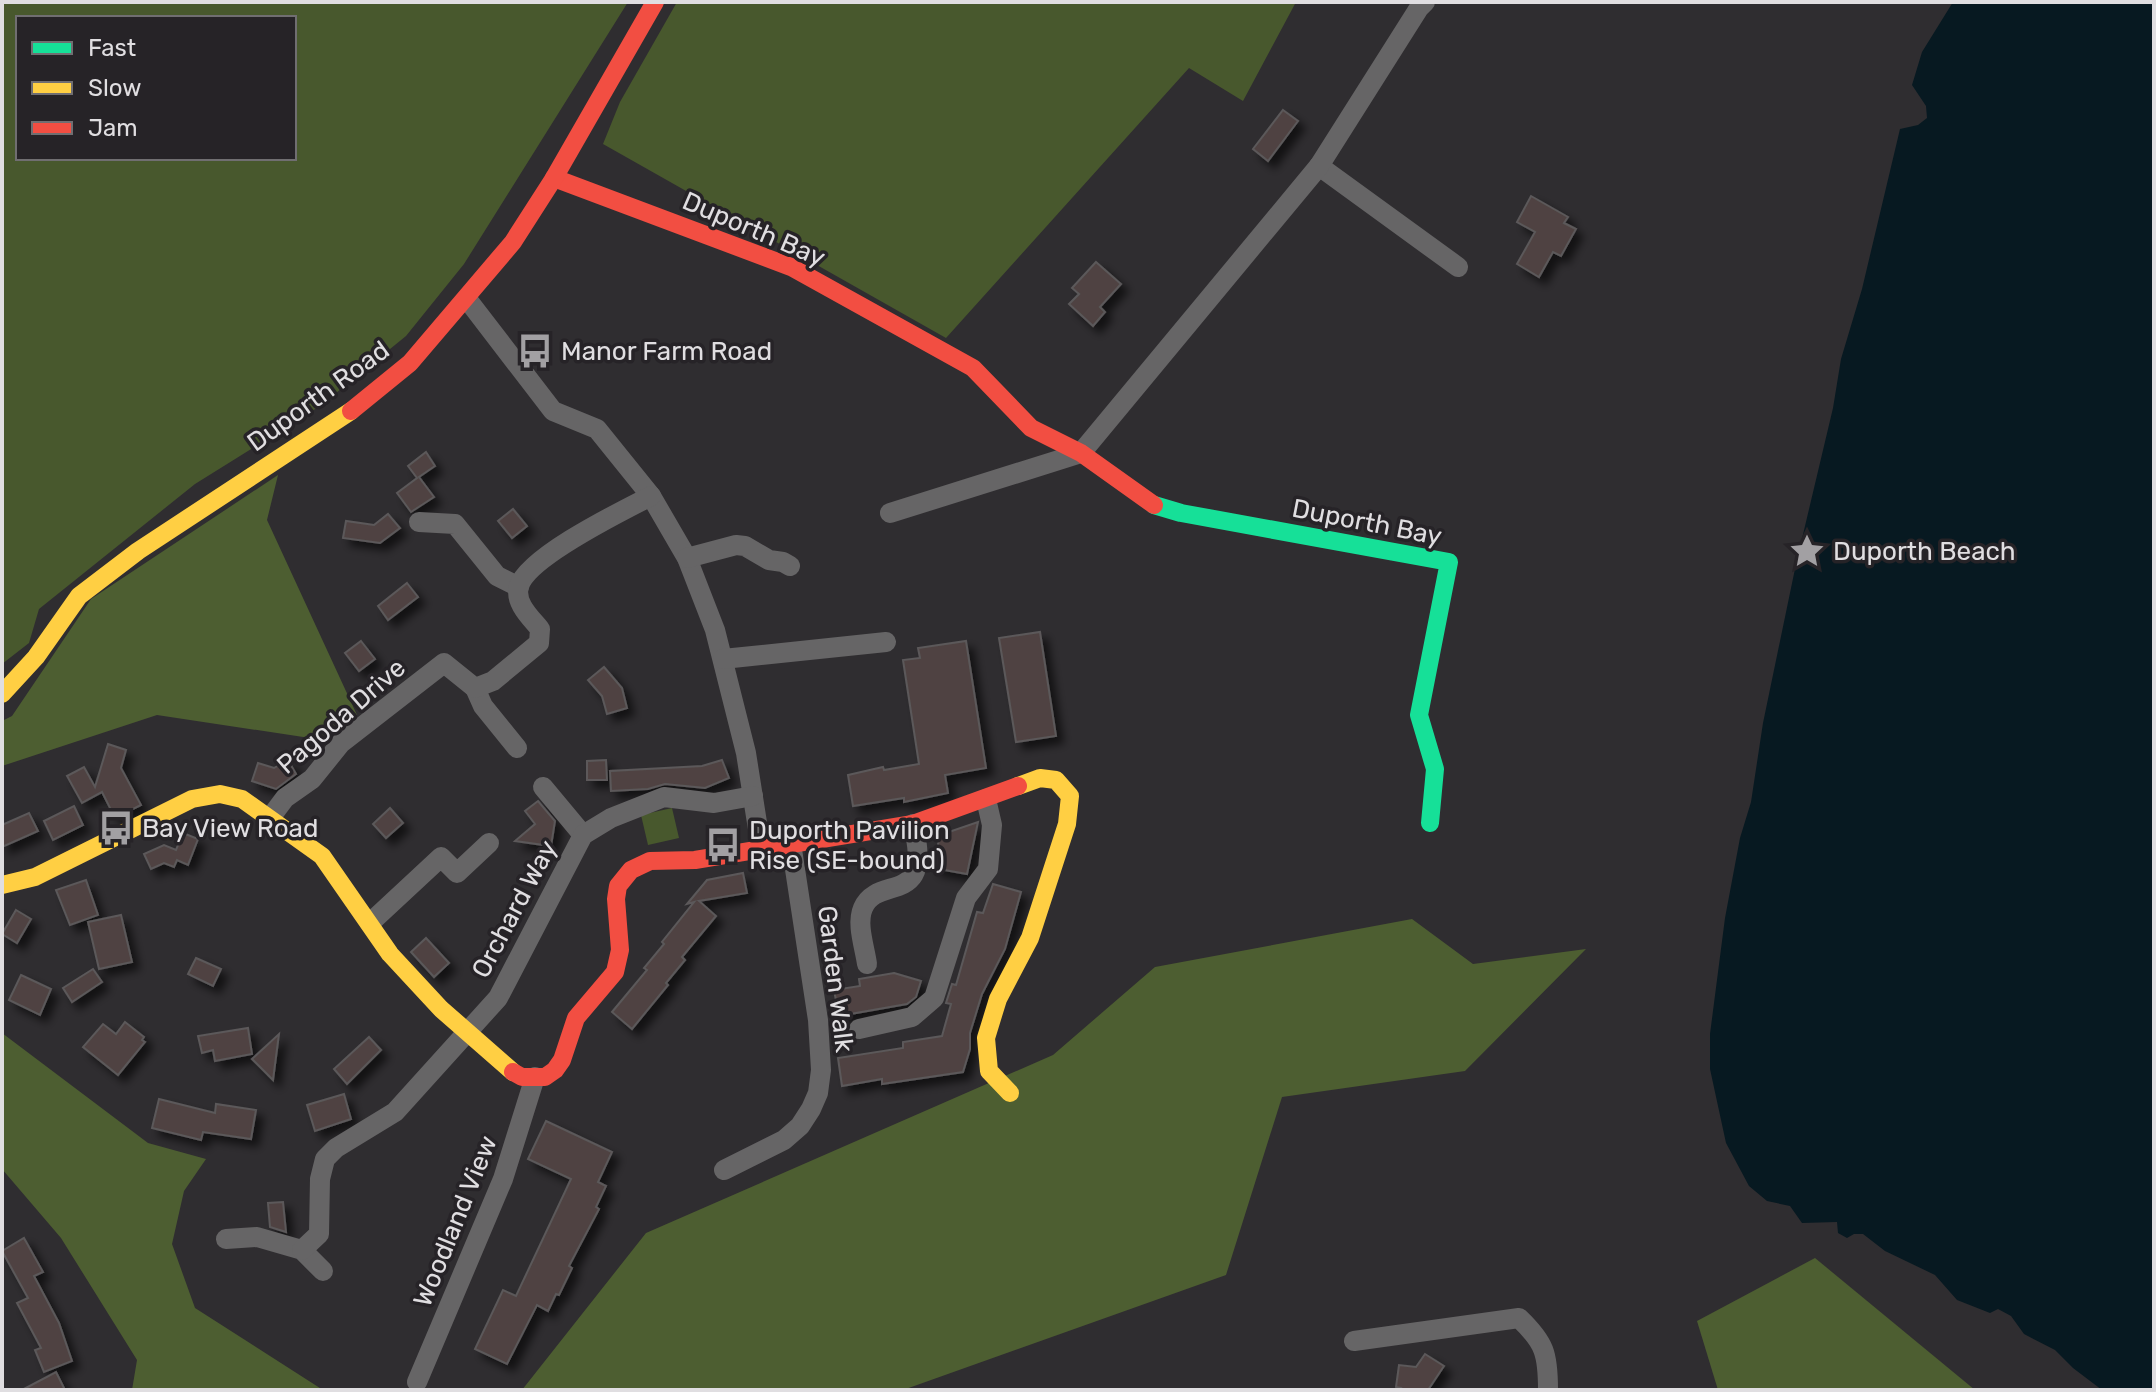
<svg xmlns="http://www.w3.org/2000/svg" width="2156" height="1392" viewBox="0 0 2156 1392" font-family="Rubik,sans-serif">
  <defs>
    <filter id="shadow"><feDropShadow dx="7" dy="7" stdDeviation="4" flood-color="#0009"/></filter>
  </defs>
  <rect width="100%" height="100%" fill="#2f2d30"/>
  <g fill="#48582d" fill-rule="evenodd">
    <path d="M2,2H628L464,264L406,336L320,406L195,484L39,609L29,643L2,664ZM18,18H294V158H18Z"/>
    <polygon points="677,2 1296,2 1243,101 1189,68 946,338 603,144 620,102"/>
    <polygon points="672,808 679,838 648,845 641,815"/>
  </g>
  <g fill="#4d5e31">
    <polygon points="278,475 267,520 357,715 323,740 157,715 2,766 2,721 12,716 91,599"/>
    <polygon points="1412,919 1473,964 1586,949 1465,1071 1282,1097 1226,1275 903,1390 522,1390 646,1233 1053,1055 1155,967"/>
    <polygon points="2,1033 148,1143 206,1159 184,1191 172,1244 195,1308 323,1390 132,1390 137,1360 61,1238 2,1169"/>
    <polygon points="1815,1258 1975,1390 1718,1390 1697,1321"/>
  </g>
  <polygon fill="#071921" points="1953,2 2154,2 2154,1390 2102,1390 2073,1368 2055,1350 2024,1334 2011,1316 1998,1309 1990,1313 1957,1300 1935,1275 1885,1251 1863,1234 1854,1234 1847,1238 1838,1233 1837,1222 1802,1223 1790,1206 1767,1201 1749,1186 1726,1143 1710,1069 1710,1034 1725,918 1740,838 1751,802 1763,723 1796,564 1833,408 1841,359 1862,289 1900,129 1918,125 1927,118 1926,106 1912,85 1922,52"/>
  <g fill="#4f4342" stroke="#5b595a" stroke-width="2" filter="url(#shadow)">
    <polygon points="1283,110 1298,121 1268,161 1253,149"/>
    <polygon points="1531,196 1568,217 1564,223 1576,229 1561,256 1553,252 1539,277 1517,264 1535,232 1517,222"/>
    <polygon points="1096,262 1121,284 1100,307 1105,312 1093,326 1069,304 1079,294 1072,288"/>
    <polygon points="426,452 435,466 419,477 434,497 411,512 397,493 417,478 408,466"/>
    <polygon points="513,509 527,526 512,538 498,521"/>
    <polygon points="388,514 400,528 380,543 343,538 346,521 374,525"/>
    <polygon points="407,583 418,597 388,620 378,606"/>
    <polygon points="1040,632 1056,736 1016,742 999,638"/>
    <polygon points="361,641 375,659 359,671 345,653"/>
    <polygon points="966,641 986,768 945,775 948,793 904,802 904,798 853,806 848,775 883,767 884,770 919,764 903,660 920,658 918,648"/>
    <polygon points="604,667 622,688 627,708 607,714 602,696 588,680"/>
    <polygon points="108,744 126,750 121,768 141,805 115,818 102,792 82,803 67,776 84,767 95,787"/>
    <polygon points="288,760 296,774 276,789 252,781 258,763 274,768"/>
    <polygon points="606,760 607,780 587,780 587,761"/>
    <polygon points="722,760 729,778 705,788 665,784 648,789 611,791 610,771 702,766"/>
    <polygon points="538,801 555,821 551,846 515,841 535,824 525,811"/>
    <polygon points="74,806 83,825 53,840 44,821"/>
    <polygon points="390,808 403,823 386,838 373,824"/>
    <polygon points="29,813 38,831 2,847 2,825"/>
    <polygon points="978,822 967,874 933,868 940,835"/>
    <polygon points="183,833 198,839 188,865 177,860 174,867 164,863 151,869 144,854 164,845 176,850"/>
    <polygon points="743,873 747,893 699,901 716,916 682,957 685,960 666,983 668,985 632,1029 612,1012 647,970 644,968 664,944 662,942 694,902 687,904 707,880"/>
    <polygon points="86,880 98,915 70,925 56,890"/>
    <polygon points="993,884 1021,892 1005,949 982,994 970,1033 970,1049 963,1072 882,1084 882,1079 842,1086 838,1058 903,1048 903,1042 942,1036 951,1004 946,1003 952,984 956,985 977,912 983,913"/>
    <polygon points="16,910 31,919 17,943 2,934"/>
    <polygon points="121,915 132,962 99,969 88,922"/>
    <polygon points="426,938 449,963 434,977 411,952"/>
    <polygon points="196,958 221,969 213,986 188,974"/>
    <polygon points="93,969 102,982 72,1002 63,988"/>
    <polygon points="894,973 921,981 916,997 907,1004 839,1016 834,990 860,986 859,979"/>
    <polygon points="21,975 51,989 40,1015 9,1000"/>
    <polygon points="125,1022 144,1037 142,1040 145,1042 118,1075 83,1047 103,1024 116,1034"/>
    <polygon points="248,1028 252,1054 215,1061 213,1050 202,1053 198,1036"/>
    <polygon points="279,1034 273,1080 252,1059"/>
    <polygon points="369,1037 381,1050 347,1084 334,1069"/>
    <polygon points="344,1094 351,1119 315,1131 307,1105"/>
    <polygon points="159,1099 215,1113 216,1104 256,1110 251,1139 203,1132 201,1140 152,1128"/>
    <polygon points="546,1121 612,1152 598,1182 606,1186 596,1207 599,1209 569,1266 572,1268 559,1295 556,1294 548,1311 537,1305 507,1364 475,1349 503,1290 516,1296 571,1179 528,1159"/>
    <polygon points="283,1202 286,1232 270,1227 268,1203"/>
    <polygon points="24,1238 43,1272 34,1276 59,1323 72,1361 44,1372 35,1350 41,1348 17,1303 28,1298 2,1251"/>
    <polygon points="1425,1354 1444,1366 1428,1390 1400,1390 1401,1388 1396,1387 1399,1365 1416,1367"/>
    <polygon points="56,1372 65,1390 22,1390"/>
  </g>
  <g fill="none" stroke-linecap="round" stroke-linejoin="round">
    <g stroke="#666566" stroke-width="20">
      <polyline points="1319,166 1458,267"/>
      <polyline points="467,299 553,411 597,429 651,496 687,558 715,630 746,753 761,848"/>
      <polyline points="890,513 1081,453 1319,166 1419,8 1425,2"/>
      <polyline points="419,522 455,524 497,576 519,587"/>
      <polyline points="687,558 736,545 745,546 769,560 783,562 790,566"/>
      <polyline points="723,659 886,642"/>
      <polyline points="475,688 483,706 517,748"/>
      <polyline points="543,787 583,835"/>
      <path d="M270,818L285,798L312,779L341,743L444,663L475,688L493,681L539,643L540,629C531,618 514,603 519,586C529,556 622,511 651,496"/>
      <polyline points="370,923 441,857 457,873 489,843"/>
      <path d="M867,964C865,948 856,924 863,908C878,873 934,909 913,824"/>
      <polyline points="859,1029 912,1017 934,998 966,898 988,869 992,825 986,799"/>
      <polyline points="724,1170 784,1140 800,1126 811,1109 818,1093 821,1070 818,1020 791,843"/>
      <polyline points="226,1239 257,1237 302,1250 323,1271"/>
      <polyline points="302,1250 319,1234 320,1179 325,1159 336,1148 395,1112 498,998 583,835 611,818 664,797 714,803 753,796"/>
      <path d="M1354,1341L1519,1318C1545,1343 1548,1354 1548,1390"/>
      <polyline points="417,1382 503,1179 535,1077"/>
    </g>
    <polyline stroke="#16e098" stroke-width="18" points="1154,505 1181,513 1449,562 1419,715 1435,769 1430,823"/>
    <g stroke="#ffcf43" stroke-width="18">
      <polyline points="2,694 36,657 79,596 138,551 351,411"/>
      <polyline points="2,885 35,877 192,799 220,794 242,799 322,856 390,954 441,1009 513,1072"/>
      <polyline points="1010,1093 989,1071 986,1038 998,999 1030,938 1067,824 1070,796 1056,780 1040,778 1018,786"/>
    </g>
    <g stroke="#f24e42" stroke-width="18">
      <polyline points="554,178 791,267 973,368 1031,428 1081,453 1154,505"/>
      <polyline points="351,411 410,363 513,242 554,178 655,2"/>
      <polyline points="513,1072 522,1077 545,1077 555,1070 562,1060 576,1018 615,972 620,950 616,899 618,886 631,870 650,861 695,860 913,824 1018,786"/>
    </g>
  </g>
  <defs>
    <g id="bus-bare" transform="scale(2.76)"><path d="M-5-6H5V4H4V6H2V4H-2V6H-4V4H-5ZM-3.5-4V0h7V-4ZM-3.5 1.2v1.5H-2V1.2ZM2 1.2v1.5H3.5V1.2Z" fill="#a2a0a3" stroke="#262327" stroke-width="2.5" paint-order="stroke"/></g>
    <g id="sight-bare" transform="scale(2.76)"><path d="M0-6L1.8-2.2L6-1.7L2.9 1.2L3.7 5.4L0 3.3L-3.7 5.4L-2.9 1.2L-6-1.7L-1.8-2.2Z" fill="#a2a0a3" stroke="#262327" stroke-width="2.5" paint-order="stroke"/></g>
  </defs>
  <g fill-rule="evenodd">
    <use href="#bus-bare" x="535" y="351"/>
    <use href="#sight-bare" x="1807" y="551"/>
    <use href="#bus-bare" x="116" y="828"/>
    <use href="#bus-bare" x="723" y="845"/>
  </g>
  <g text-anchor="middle" stroke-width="7" stroke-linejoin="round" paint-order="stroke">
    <g font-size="26" fill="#e0dee1" stroke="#262327">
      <text transform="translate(754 229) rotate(23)" y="9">Duporth Bay</text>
      <text transform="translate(318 396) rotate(-36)" y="9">Duporth Road</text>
      <text transform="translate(1367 522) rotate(11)" y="9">Duporth Bay</text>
      <text transform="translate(341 716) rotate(-41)" y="9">Pagoda Drive</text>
      <text transform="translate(514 909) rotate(-62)" y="9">Orchard Way</text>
      <text transform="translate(836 979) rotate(83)" y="9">Garden Walk</text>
      <text transform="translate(455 1221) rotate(-68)" y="9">Woodland View</text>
    </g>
    <g font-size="26" fill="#e0dee1" stroke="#262327" text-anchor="start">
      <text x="561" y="360">Manor Farm Road</text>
      <text x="1833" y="560">Duporth Beach</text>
      <text x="142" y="837">Bay View Road</text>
      <text x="749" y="839">Duporth Pavilion<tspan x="749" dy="30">Rise (SE-bound)</tspan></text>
    </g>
  </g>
  <rect width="2156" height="1392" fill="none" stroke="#e0dee1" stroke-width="8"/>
  <rect x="16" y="16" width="280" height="144" fill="#262327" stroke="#706e71" stroke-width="2"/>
  <rect x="32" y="42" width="40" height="12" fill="#16e098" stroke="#706e71" stroke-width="2"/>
  <text x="88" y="56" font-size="24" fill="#e0dee1">Fast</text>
  <rect x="32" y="82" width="40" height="12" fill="#ffcf43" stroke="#706e71" stroke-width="2"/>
  <text x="88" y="96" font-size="24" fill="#e0dee1">Slow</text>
  <rect x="32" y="122" width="40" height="12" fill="#f24e42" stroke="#706e71" stroke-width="2"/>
  <text x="88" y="136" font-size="24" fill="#e0dee1">Jam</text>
</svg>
